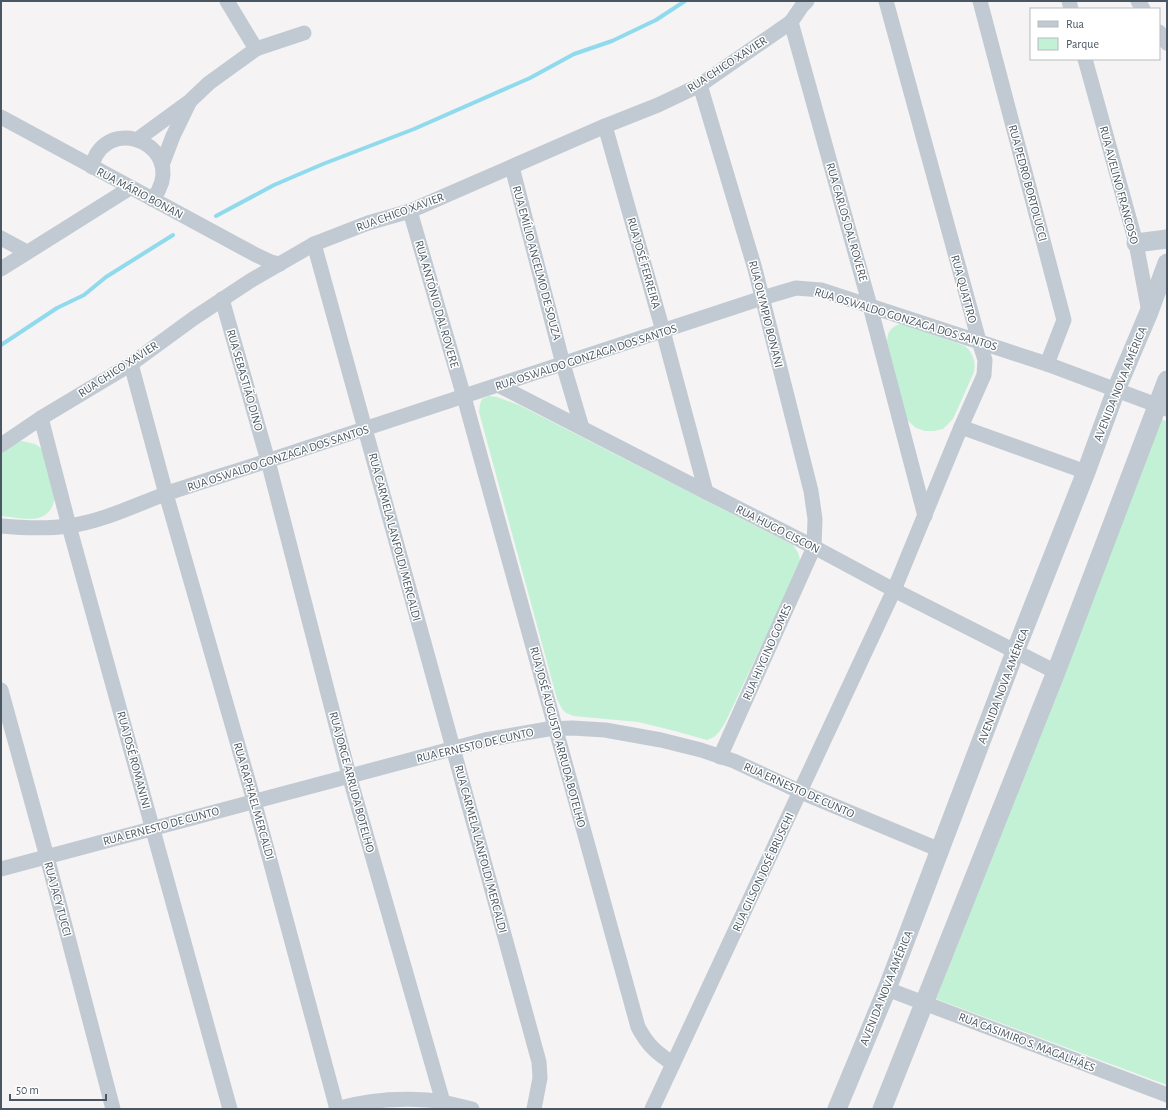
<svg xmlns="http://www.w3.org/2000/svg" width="1168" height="1110" viewBox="0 0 1168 1110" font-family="'Alegreya Sans',sans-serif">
  <rect width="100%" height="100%" fill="#f5f3f3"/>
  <g fill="#c3f1d5">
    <path d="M900,324L908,325L965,346C973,353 976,362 974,372L953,419L943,429L934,431H925L916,428L906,419L887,342C887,332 891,327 900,324Z"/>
    <path d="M489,396L497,397L519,405L793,545C798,552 800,555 800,564L725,723L719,732L714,737L707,740L675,731L638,722L574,716C563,713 562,709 557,699L479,412L480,404L482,399Z"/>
    <polygon points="1161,419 1167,421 1167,1085 936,999"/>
    <path d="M22,441L35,444L42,449L55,498C49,527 23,518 1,516V452L16,442Z"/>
  </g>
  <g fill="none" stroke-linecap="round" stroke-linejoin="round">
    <g stroke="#90daee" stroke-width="4">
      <polyline points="216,216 274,185 323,164 414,129 530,78 574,54 612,41 656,20 685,1"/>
      <polyline points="1,345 57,308 84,295 106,277 173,235"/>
    </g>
    <g stroke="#c1cad2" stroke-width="15">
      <polyline points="227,1 256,49"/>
      <polyline points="980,1 1064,320 1047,364"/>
      <polyline points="1069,1 1071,9"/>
      <polyline points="1138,1 1143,9"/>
      <polyline points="791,22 870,306 925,516"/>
      <polyline points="1159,32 1167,43"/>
      <polyline points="1085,59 1136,243 1149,312"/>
      <polyline points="700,85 755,269 811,491 815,519 814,547 720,757"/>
      <polyline points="1,117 256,255 271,262 280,264"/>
      <polyline points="605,126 663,331 706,492"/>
      <polyline points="138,139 190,101 209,83 256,49 304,33"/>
      <polyline points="162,165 173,136 189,103"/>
      <path d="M92,167C93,163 94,159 96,155C119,117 179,149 159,189C158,193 154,196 152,199"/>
      <polyline points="512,167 563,364 582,428"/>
      <path d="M410,211L464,397L638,1027C648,1046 656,1052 673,1064"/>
      <polyline points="1,238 27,252"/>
      <polyline points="314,244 453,748 539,1062 540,1078 534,1109"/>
      <polyline points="1,269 130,188"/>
      <polyline points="222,299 268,461 349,775 443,1102"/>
      <polyline points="131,364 166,494 254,801 337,1109"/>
      <polyline points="500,386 706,492 814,547 894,590 1056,672"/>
      <polyline points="41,418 69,526 230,1109"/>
      <polyline points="961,427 1086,472"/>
      <polyline points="1,445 41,418 131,364 194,318 250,281 314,244 368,223 410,211 605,126 658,105 700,85 791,22 802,6 807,1"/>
      <path d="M1,526C23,528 47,529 69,526C104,521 135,505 168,493C206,480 244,469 282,456C442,404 602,352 762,298L796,288L821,290L1047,364L1167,409"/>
      <polyline points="1,690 47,857 113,1109"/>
      <polyline points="1,869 485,740 548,729 572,728 605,730 661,740 701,750 734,761 801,792 940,850"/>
      <polyline points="887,989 1167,1095"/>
      <path d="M336,1109C364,1101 398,1098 427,1100C443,1101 457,1106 472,1109"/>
      <polyline points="652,1109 894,590 961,427 984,375 985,360 979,341 886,1"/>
    </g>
    <g stroke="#c1cad2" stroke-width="19">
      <polyline points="1136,243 1167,239"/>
      <polyline points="837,1109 887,989 1015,652 1086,472 1116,390 1149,312 1167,263"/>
      <polyline points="882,1109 1056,672 1167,380"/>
    </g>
  </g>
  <g text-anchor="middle" stroke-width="3" stroke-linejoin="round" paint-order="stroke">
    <g font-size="12" fill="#4a5661" stroke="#fff">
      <text transform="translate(727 64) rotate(-33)" y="4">RUA CHICO XAVIER</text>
      <text transform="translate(1028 183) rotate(75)" y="4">RUA PEDRO BORTOLUCCI</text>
      <text transform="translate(1119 185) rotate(75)" y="4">RUA AVELINO FRANCOSO</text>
      <text transform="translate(140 193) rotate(28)" y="4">RUA MÁRIO BONAN</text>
      <text transform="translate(400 212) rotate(-20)" y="4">RUA CHICO XAVIER</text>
      <text transform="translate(847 222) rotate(74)" y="4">RUA CARLOS DAL ROVERE</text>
      <text transform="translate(537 263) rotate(75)" y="4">RUA EMÍLIO ANCELMO DE SOUZA</text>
      <text transform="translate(644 263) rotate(74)" y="4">RUA JOSÉ FERREIRA</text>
      <text transform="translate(964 289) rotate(75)" y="4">RUA QUATTRO</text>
      <text transform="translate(437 304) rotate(74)" y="4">RUA ANTÔNIO DAL ROVERE</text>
      <text transform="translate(766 314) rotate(76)" y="4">RUA OLYMPIO BONANI</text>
      <text transform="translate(906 319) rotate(17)" y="4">RUA OSWALDO GONZAGA DOS SANTOS</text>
      <text transform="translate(586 357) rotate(-18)" y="4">RUA OSWALDO GONZAGA DOS SANTOS</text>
      <text transform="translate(118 369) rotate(-33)" y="4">RUA CHICO XAVIER</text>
      <text transform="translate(245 380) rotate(74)" y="4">RUA SEBASTIÃO DINO</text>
      <text transform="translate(1120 384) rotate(-68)" y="4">AVENIDA NOVA AMÉRICA</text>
      <text transform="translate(278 458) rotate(-18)" y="4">RUA OSWALDO GONZAGA DOS SANTOS</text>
      <text transform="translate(778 529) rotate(27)" y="4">RUA HUGO CISCON</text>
      <text transform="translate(395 537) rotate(75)" y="4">RUA CARMELA LANFOLDI MERCALDI</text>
      <text transform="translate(767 652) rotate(-66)" y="4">RUA HIYGINO GOMES</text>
      <text transform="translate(1003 686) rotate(-69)" y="4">AVENIDA NOVA AMÉRICA</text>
      <text transform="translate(558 737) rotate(75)" y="4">RUA JOSÉ AUGUSTO ARRUDA BOTELHO</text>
      <text transform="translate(475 745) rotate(-13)" y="4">RUA ERNESTO DE CUNTO</text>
      <text transform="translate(134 760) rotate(75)" y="4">RUA JOSÉ ROMANINI</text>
      <text transform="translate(352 782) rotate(75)" y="4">RUA JORGE ARRUDA BOTELHO</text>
      <text transform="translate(799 790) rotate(24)" y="4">RUA ERNESTO DE CUNTO</text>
      <text transform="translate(254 801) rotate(74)" y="4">RUA RAPHAEL MERCALDI</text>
      <text transform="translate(161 826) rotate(-15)" y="4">RUA ERNESTO DE CUNTO</text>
      <text transform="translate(481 849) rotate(75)" y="4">RUA CARMELA LANFOLDI MERCALDI</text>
      <text transform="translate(763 872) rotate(-65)" y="4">RUA GILSON JOSÉ BRUSCHI</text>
      <text transform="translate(58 899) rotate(75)" y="4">RUA JACY TUCCI</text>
      <text transform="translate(886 988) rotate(-68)" y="4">AVENIDA NOVA AMÉRICA</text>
      <text transform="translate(1027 1042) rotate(21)" y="4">RUA CASIMIRO S. MAGALHÃES</text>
    </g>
  </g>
  <rect width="1168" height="1110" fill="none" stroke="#4a5661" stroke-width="4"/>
  <rect x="1030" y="8" width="130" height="52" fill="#ffffff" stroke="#b7bbc0"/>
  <rect x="1038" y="21" width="20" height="6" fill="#c1cad2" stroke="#b7bbc0"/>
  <text x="1066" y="28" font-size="12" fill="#4a5661">Rua</text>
  <rect x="1038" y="38" width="20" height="12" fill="#c3f1d5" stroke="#b7bbc0"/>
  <text x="1066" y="48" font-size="12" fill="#4a5661">Parque</text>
  <path d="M10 1094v6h96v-6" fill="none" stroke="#4a5661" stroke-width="2"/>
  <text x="16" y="1094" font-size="12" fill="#4a5661" stroke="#ffffff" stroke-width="3" paint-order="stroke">50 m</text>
</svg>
